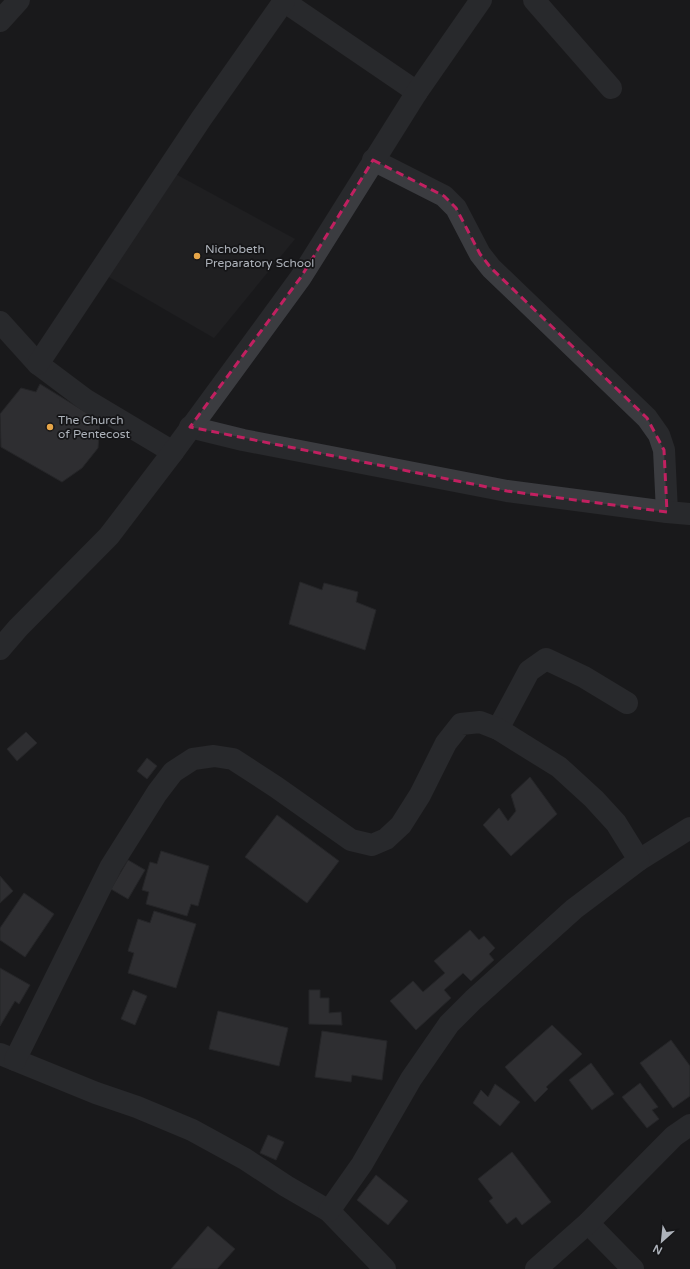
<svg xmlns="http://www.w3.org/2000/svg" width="690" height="1269" viewBox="0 0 690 1269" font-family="'Varela Round',sans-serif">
  <rect width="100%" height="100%" fill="#1a1a1c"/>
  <polygon fill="#262629" points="170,171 295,239 214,338 102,273"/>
  <g fill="#47484c" stroke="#343438">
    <polygon points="40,384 100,421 98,448 82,468 62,482 1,447 0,414 21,388 36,392"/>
    <polygon points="300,582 322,590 324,583 358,592 356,602 376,610 365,650 289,624"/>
    <polygon points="26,732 37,743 17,761 7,749"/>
    <polygon points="147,758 157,766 147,779 137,771"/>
    <polygon points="530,777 557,814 511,856 483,825 499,808 508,821 516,811 511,795"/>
    <polygon points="277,815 339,861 307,903 245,857"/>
    <polygon points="161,851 209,866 198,906 191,904 187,916 146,904 149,892 142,890 150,862 157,864"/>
    <polygon points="128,860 145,870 128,899 111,889"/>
    <polygon points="0,876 13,891 0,903"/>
    <polygon points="24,893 54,914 25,957 0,940 0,928"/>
    <polygon points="154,911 196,924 176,988 128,973 134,953 128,951 138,919 150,923"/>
    <polygon points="470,930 479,940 484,936 495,948 489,954 494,960 471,981 463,973 444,990 451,998 416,1030 390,1001 413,981 423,992 445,973 434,961"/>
    <polygon points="0,968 30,985 19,1004 15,1001 0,1026"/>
    <polygon points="133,990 147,996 135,1025 121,1019"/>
    <polygon points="309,990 320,990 320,998 329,998 329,1013 341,1012 342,1025 309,1024"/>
    <polygon points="218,1011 288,1028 279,1066 209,1049"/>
    <polygon points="552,1025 582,1054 546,1087 548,1089 535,1102 505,1067"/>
    <polygon points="322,1031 387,1041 382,1080 352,1075 351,1082 315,1077"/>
    <polygon points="671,1040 690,1066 690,1096 673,1108 640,1063"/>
    <polygon points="591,1063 614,1094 592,1110 569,1080"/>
    <polygon points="640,1083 658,1107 652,1110 659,1119 647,1128 622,1097"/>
    <polygon points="495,1084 520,1102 500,1126 473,1103 481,1090 488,1097"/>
    <polygon points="268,1135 284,1142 276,1160 260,1153"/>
    <polygon points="512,1152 551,1202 522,1225 516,1217 507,1224 489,1201 493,1198 478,1179"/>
    <polygon points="376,1175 408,1201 388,1225 357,1200"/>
    <polygon points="208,1226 235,1249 217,1269 171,1269"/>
  </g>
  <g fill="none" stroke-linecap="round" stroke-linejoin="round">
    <g stroke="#3b3c40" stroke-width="22">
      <polyline points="282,0 417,92"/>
      <polyline points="534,0 611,88"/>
      <polyline points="0,21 19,0"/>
      <polyline points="373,160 444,196 456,208 480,254 491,268 647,418 659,435 664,450 667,512"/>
      <polyline points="0,322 38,364 86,400 173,452"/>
      <polyline points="38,364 201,119 284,1"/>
      <polyline points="190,427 243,440 507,491 667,512 690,514"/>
      <polyline points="0,649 18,628 109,536 173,452 301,277 417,92 481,0"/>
      <polyline points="498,729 529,671 546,659 584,677 627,703"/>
      <polyline points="639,860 690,828"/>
      <polyline points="0,1054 96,1093 137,1107 192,1130 245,1159 286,1186 329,1211 385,1269"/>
      <polyline points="15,1060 111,866 157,793 173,772 193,759 214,756 233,759 276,787 351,840 372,845 386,839 401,825 420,795 446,743 461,724 480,722 498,729 559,767 594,799 616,823 639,860 574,909 473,1000 449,1024 411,1079 362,1164 329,1211"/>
      <polyline points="588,1223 633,1269"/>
      <polyline points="536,1269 588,1223 674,1136 690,1125"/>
    </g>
  </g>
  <path d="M0 0H690V1269H0ZM373,160L444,196L456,208L480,254L491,268L647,418L664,450L667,512L507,491L190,427L301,277Z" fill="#1a1a1c" fill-opacity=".55" fill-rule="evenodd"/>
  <path fill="none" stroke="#c12060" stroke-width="3" stroke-dasharray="8 5" stroke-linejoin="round" d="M373,160L444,196L456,208L480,254L491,268L647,418L664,450L667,512L507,491L190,427L301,277Z"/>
  <g fill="#e6a548" stroke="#151517" stroke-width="1.5">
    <circle cx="197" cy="256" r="4"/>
    <circle cx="50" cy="427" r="4"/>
  </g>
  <g text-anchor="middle" stroke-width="3.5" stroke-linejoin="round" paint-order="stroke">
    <g font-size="12" fill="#adb2ba" stroke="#151517" text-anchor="start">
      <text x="205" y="253">Nichobeth<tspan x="205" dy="14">Preparatory School</tspan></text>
      <text x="58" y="424">The Church<tspan x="58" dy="14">of Pentecost</tspan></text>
    </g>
  </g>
  <g transform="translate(662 1241) rotate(207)" stroke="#151517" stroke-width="3" paint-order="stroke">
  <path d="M0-3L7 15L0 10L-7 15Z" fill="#adb2ba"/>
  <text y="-6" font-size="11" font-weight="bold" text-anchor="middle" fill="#adb2ba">N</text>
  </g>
</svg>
